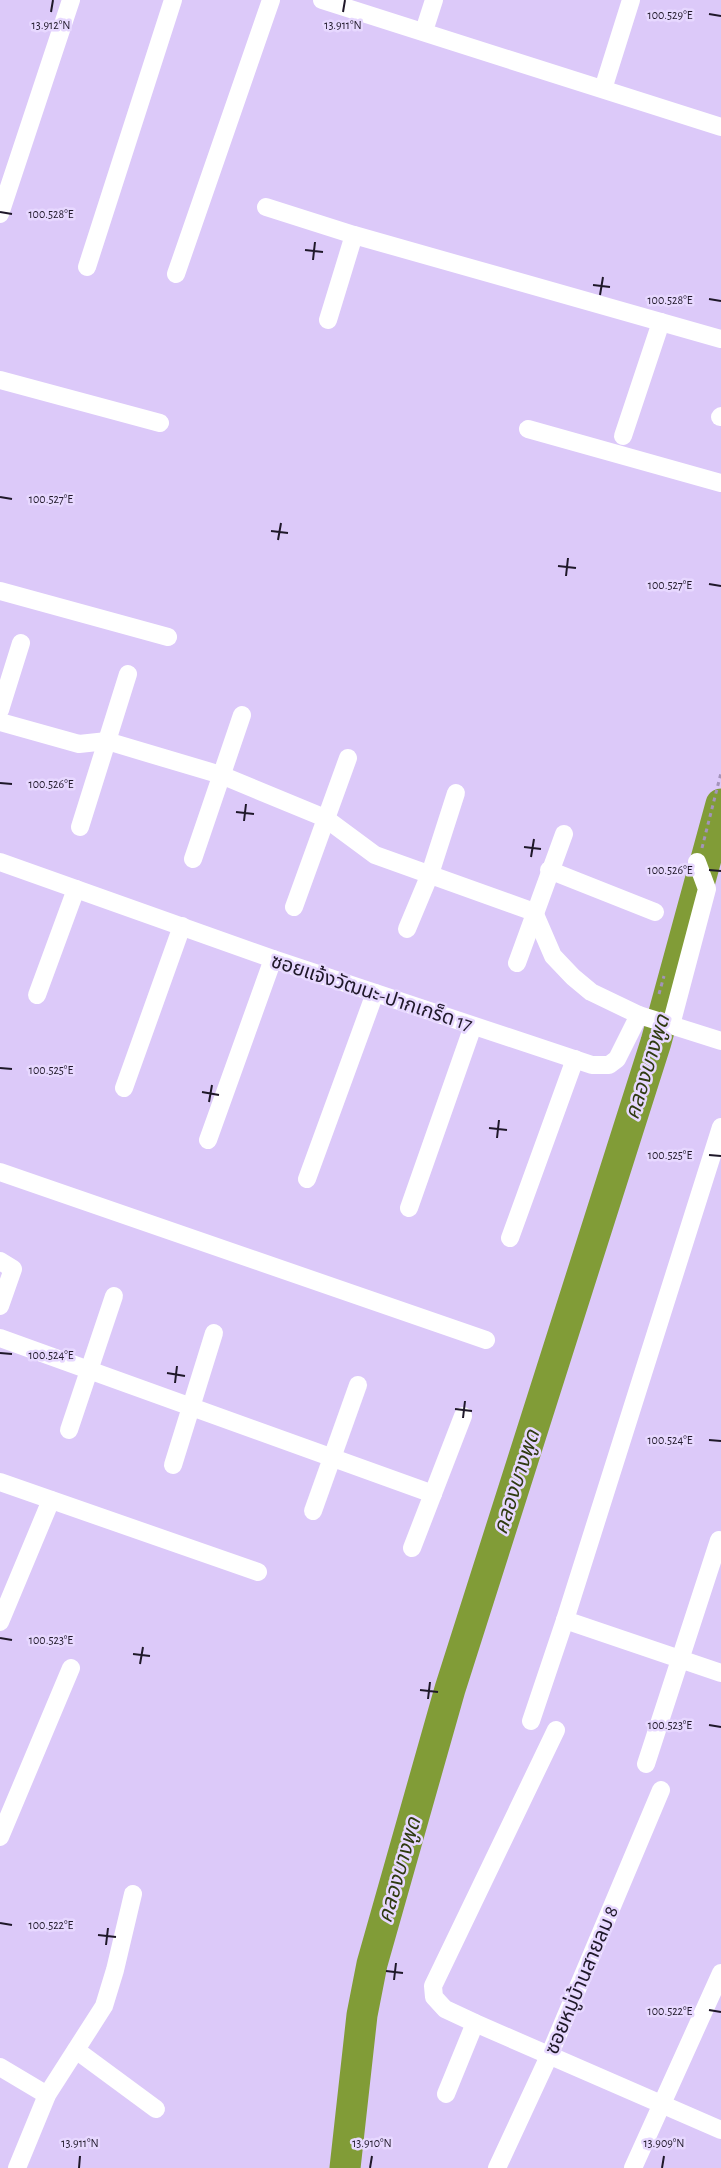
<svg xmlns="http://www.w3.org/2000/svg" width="721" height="2168" viewBox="0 0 721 2168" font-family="'Alegreya Sans','Noto Sans Thai',sans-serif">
  <rect width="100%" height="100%" fill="#dcc9f9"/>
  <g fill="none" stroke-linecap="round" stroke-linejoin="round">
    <polyline stroke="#819c37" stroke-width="31" points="345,2168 362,2015 372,1964 450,1689 656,1042 721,804"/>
    <g stroke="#a393ba" stroke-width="3" stroke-dasharray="4 4" stroke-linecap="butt">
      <polyline points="702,848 721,773"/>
      <polyline points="659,994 664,976"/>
    </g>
    <g stroke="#fff" stroke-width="18">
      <polyline points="322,0 721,127"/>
      <polyline points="424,31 434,0"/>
      <polyline points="603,89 631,0"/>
      <polyline points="266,207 354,235 721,339"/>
      <polyline points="0,214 71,0"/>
      <polyline points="87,267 173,0"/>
      <polyline points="176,274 271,0"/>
      <polyline points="328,320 354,235"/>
      <polyline points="0,380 160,423"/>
      <polyline points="720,417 721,416"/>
      <polyline points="528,429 721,483"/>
      <polyline points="623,436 661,322"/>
      <polyline points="0,591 168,637"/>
      <polyline points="0,710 21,643"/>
      <polyline points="0,722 79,744 107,741 221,775 325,818 375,855 534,912 553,956 573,977 591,992 639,1015"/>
      <polyline points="80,827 128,674"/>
      <polyline points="193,859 242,715"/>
      <polyline points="0,862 273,959 592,1065 609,1065 617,1059 639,1015 721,1041"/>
      <polyline points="549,870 655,912"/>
      <polyline points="294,907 348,758"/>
      <polyline points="407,929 430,874 456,793"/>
      <polyline points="517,963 564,834"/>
      <polyline points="37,995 76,889"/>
      <polyline points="671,1025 707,889 697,862"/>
      <polyline points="124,1088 182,926"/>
      <polyline points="208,1140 273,959"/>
      <polyline points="0,1172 486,1340"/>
      <polyline points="307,1179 375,993"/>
      <polyline points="409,1208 473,1026"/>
      <polyline points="510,1238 575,1059"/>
      <polyline points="0,1261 13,1269 0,1306"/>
      <polyline points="0,1338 433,1494"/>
      <polyline points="69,1430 114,1296"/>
      <polyline points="173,1465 214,1333"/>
      <polyline points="0,1482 258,1572"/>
      <polyline points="313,1511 358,1385"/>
      <polyline points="412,1548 463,1416"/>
      <polyline points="565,1620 721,1673"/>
      <polyline points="0,1622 51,1500"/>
      <polyline points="531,1721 565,1620 721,1127"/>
      <polyline points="556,1730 433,1986 434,1997 445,2009 475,2023 721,2130"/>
      <polyline points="646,1764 719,1540"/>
      <polyline points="0,1837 71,1668"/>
      <polyline points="76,2050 156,2109"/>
      <polyline points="0,2067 47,2095"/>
      <polyline points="446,2094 475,2023"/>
      <polyline points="17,2168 47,2095 104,2006 115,1970 133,1894"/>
      <polyline points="497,2168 549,2056 661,1790"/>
      <polyline points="633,2168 721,1973"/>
    </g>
  </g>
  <path fill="none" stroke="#1f1829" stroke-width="2" d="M51,12L53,0M343,12L345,0M709,14L721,16M0,212L12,214M305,250L323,252M313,260L315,242M593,285L610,287M600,295L603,277M709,299L721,301M0,497L12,499M271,531L288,533M278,540L281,523M558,566L576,568M566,576L568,558M709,584L721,586M0,783L12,784M236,812L254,814M244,821L246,804M524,847L541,849M531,857L534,839M709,870L721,871M0,1068L12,1069M202,1092L219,1095M209,1102L212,1085M489,1128L507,1130M497,1138L499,1120M709,1155L721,1156M0,1353L12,1354M167,1373L185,1376M175,1383L177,1366M455,1409L472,1411M463,1418L465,1401M709,1440L721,1441M0,1638L12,1640M133,1654L150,1656M140,1664L143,1647M420,1690L438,1692M428,1699L430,1682M709,1725L721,1727M0,1923L12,1925M98,1935L116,1937M106,1945L108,1928M386,1971L403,1973M394,1980L396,1963M709,2010L721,2012M79,2168L80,2156M370,2168L372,2156M662,2168L664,2156"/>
  <g text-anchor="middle" stroke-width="5" stroke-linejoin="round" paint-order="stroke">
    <g font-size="20" fill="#1f1829" stroke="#e7d8ff">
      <text transform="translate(372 992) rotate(18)" y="7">ซอยแจ้งวัฒนะ-ปากเกร็ด 17</text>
      <text transform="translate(581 1980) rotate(-67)" y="7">ซอยหมู่บ้านสายลม 8</text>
    </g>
    <g font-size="21" font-style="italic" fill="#2f3a10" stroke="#e7d8ff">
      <text transform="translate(647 1067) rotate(-73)" y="7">คลองบางพูด</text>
      <text transform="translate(516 1482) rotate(-72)" y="7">คลองบางพูด</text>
      <text transform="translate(399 1870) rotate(-74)" y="7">คลองบางพูด</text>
    </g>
  </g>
  <g font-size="12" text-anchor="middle" fill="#1f1829" stroke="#e7d8ff" stroke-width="5" stroke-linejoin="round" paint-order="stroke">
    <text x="670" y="19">100.529°E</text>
    <text x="51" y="29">13.912°N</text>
    <text x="343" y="29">13.911°N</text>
    <text x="51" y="218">100.528°E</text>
    <text x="670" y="304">100.528°E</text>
    <text x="51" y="503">100.527°E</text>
    <text x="670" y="589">100.527°E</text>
    <text x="51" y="788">100.526°E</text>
    <text x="670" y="874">100.526°E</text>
    <text x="51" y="1074">100.525°E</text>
    <text x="670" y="1159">100.525°E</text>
    <text x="51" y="1359">100.524°E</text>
    <text x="670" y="1444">100.524°E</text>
    <text x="51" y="1644">100.523°E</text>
    <text x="670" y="1729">100.523°E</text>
    <text x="51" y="1929">100.522°E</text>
    <text x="670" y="2015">100.522°E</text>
    <text x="80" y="2147">13.911°N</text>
    <text x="372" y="2147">13.910°N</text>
    <text x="664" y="2147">13.909°N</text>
  </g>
</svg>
